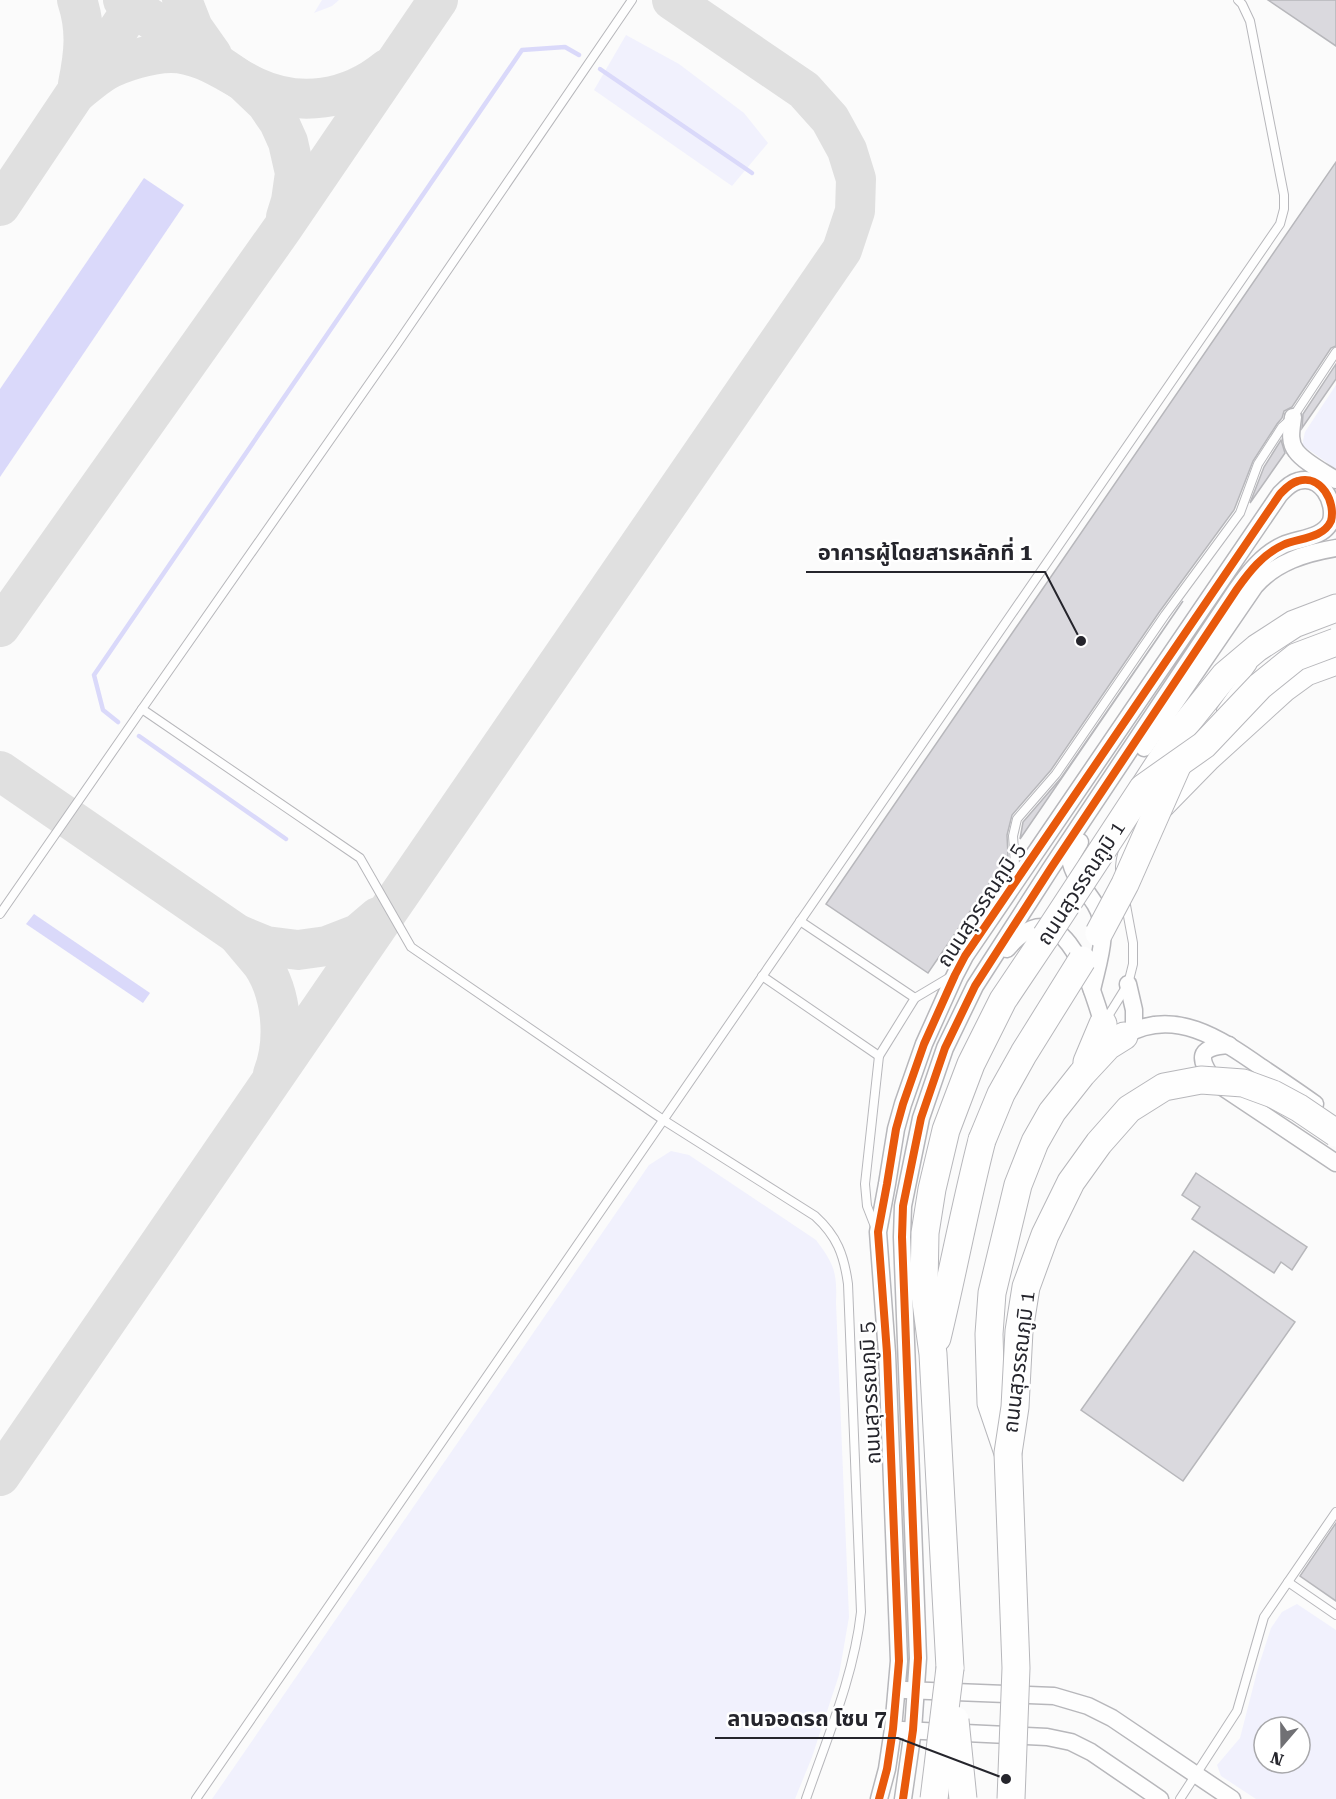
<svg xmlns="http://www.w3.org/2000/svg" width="1336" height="1799" viewBox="0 0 1336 1799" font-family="'Roboto Serif','Noto Sans Thai',serif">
  <rect width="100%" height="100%" fill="#fbfbfb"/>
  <g fill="#f1f1fd" fill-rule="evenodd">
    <polygon points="322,0 339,0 332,6 314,13"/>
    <polygon points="626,35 679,64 744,113 768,143 732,186 594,90"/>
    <polygon points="1336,385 1336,469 1302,445 1305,432"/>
    <path d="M671,1151L689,1155L816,1240C835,1265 837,1273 836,1303L849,1617L839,1675L812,1757L795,1799H212L649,1165Z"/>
    <path d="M1297,1604L1336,1630V1799H1256L1221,1776L1217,1765L1240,1738L1258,1668L1271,1628L1282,1612ZM1264,1727H1300V1763H1264Z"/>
  </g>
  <g fill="#dad9fa">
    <polygon points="144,178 184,205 0,477 0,389"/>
    <polygon points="34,914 150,993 143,1003 26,924"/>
  </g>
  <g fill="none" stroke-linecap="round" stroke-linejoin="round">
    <g stroke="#dad9fa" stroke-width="4.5">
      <polyline points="600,69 752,173"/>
      <polyline points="118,722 103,710 94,675 522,50 565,47 579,55"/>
      <polyline points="139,736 286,839"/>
    </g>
    <g stroke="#e0e0e0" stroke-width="40">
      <path d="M77,0C87,30 84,54 78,84"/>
      <polyline points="123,0 244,82 266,103 279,122 288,142 295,173 291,201 286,217"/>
      <polyline points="182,0 193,28 212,55"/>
      <path d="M76,93C85,86 95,77 105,71C122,62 151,53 171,53C202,53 228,74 255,87C300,108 349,100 387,69"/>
      <polyline points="0,206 138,0"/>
      <polyline points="0,627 282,229 438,0"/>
      <polyline points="0,771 237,934 266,946 298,950 327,946 358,934 378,917"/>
      <path d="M237,934C245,944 254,954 262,964C282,994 286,1040 273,1074"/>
      <polyline points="0,1476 842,250 855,211 856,179 847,150 830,119 804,90 672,0"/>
    </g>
  </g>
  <g fill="#dad9de" stroke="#b7b7bb" stroke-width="1.5">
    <polygon points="1268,0 1336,0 1336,46"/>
    <polygon points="1336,162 1336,346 1331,348 1292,407 1284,411 1282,418 1277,424 1253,461 1234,510 1160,611 1051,770 1012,815 1007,835 1008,856 928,973 826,904"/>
    <polygon points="1336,364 1336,379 1302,428 1303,414"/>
    <polygon points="1281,440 1285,453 1250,503 1264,467"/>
    <polygon points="1183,601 1020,839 1023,822 1061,778"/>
    <polygon points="1196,1173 1307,1247 1292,1270 1281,1262 1274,1273 1192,1219 1200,1207 1182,1195"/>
    <polygon points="1194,1251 1295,1322 1183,1481 1081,1410"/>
    <polygon points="1336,1523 1336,1601 1300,1576"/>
  </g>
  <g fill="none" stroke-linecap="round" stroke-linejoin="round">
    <g stroke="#b7b7bb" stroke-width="10">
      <g id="service">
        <path d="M632,0L397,344L142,709L360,858L411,947L665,1121L815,1216C837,1236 844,1255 848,1284L861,1612C854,1676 827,1738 806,1799"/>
        <polyline points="1221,710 1252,666"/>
        <path d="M1120,873C1119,853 1127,841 1138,825"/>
        <polyline points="1016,878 1013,836 1017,819 1056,774 1165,615 1240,513 1258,464 1282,427 1293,417 1336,352"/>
        <polyline points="0,914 142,709"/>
        <polyline points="800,921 915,998"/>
        <polyline points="762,976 879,1056"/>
        <polyline points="1105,1021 1128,984 1133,964 1133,943 1125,900"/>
        <polyline points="876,1229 867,1206 865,1184 879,1056 915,998 952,976"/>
        <polyline points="1288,1582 1336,1615"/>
        <path d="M196,1799C558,1275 918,749 1280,224L1284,209V195L1250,21L1242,4L1238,0"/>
        <polyline points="1180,1799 1237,1711 1264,1617 1336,1512"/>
      </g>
    </g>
    <g stroke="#b7b7bb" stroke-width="19">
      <g id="minor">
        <path d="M1293,417C1292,427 1288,441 1296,451C1304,462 1324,472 1336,480"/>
        <path d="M1144,748L1255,586C1276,562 1306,553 1336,548"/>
        <path d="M1080,842L1070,859C1073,876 1086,890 1095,904C1111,929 1098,962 1092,990"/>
        <path d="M1007,949C1062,883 1090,983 1103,1024"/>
        <polyline points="1128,984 1134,1010 1134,1030"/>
        <path d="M1124,1036C1173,1006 1221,1039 1261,1067C1279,1079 1297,1091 1315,1104"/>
        <path d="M1229,1045C1196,1047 1198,1059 1215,1082L1336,1163"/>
        <polyline points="905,1690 1054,1696 1088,1706 1112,1718 1232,1799"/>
        <polyline points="902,1730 1047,1737 1071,1742 1091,1752 1160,1799"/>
        <path d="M879,1799L887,1769L893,1729L899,1661L887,1353L878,1232L887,1184L896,1129L903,1104L924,1044L955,975L965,956L1280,494C1285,489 1290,483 1298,481C1321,474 1336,502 1331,521C1323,539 1298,538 1283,545C1263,554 1249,572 1237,589L1051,868L975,986L945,1048L921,1118L903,1206L902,1237L918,1658L913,1730L903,1799"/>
      </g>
    </g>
    <g stroke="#b7b7bb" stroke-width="29">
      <g id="trunk">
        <polyline points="1144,787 1181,730 1225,675 1257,648 1294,624 1336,608"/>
        <polyline points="1160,806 1207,758 1284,688 1306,672 1336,661"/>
        <polyline points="1087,1062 1103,1024"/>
        <path d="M937,1338C953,1272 965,1206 982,1140"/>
        <polyline points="1008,1453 991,1403 989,1334 992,1293 1018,1185 1035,1142 1052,1112 1082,1074 1108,1046 1124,1036"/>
        <polyline points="950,1668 933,1354 924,1287 925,1233 932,1189 946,1130 971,1064 1003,1000 1046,936"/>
      </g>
    </g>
    <use href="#service" stroke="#fefefe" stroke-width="8"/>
    <use href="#minor" stroke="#fefefe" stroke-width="16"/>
    <use href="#trunk" stroke="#fefefe" stroke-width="27"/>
    <g stroke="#b7b7bb" stroke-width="29" stroke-linecap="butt">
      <g id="trunk-bridge">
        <polyline points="1099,933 1125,884 1178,764"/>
        <polyline points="1046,936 1143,788 1204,745 1260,686 1296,657 1336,642"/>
        <polyline points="982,1140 1001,1094 1024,1053 1082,960"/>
        <polyline points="955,1720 963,1799"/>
        <polyline points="934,1799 950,1668"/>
        <polyline points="1011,1799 1016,1668 1008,1453 1015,1407 1019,1331 1026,1287 1045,1235 1071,1182 1099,1143 1129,1109 1164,1087 1201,1080 1243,1083 1273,1094 1299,1108 1336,1133"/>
      </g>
    </g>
    <use href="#trunk-bridge" stroke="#fefefe" stroke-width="27"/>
    <g stroke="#fff" stroke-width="11">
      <path id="cycleway" d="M879,1799L887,1769L893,1729L899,1661L887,1353L878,1232L887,1184L896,1129L903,1104L924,1044L955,975L965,956L1280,494C1285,489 1290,483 1298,481C1321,474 1336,502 1331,521C1323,539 1298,538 1283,545C1263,554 1249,572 1237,589L1051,868L975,986L945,1048L921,1118L903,1206L902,1237L918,1658L913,1730L903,1799"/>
    </g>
    <use href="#cycleway" stroke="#e8590c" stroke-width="8"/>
  </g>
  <g text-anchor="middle" stroke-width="5" stroke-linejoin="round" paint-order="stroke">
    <g font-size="21" fill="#25252c" stroke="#fff">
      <text transform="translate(1081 883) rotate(-57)" y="7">ถนนสุวรรณภูมิ 1</text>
      <text transform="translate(981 905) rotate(-57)" y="7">ถนนสุวรรณภูมิ 5</text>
      <text transform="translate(1019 1362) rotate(-83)" y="7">ถนนสุวรรณภูมิ 1</text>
      <text transform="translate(870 1393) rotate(-93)" y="7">ถนนสุวรรณภูมิ 5</text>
    </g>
  </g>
  <path fill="none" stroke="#25252c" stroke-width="2" d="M1081 641L1045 572H806M1006 1779L898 1738H715"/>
  <g fill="#25252c" stroke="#fff" stroke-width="2">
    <circle cx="1081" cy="641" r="6"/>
    <circle cx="1006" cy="1779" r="6"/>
  </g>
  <g font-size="22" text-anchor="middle" font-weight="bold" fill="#25252c" stroke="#fff" stroke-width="5" stroke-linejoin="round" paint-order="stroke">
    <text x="925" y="560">อาคารผู้โดยสารหลักที่ 1</text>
    <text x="807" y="1726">ลานจอดรถ โซน 7</text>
  </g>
  <g transform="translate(1282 1745) rotate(200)"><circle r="28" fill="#ffffff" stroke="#a8a8ab" stroke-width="1.5"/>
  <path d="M0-4.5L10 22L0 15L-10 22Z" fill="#707074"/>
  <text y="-9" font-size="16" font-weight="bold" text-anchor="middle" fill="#25252c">N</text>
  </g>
</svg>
